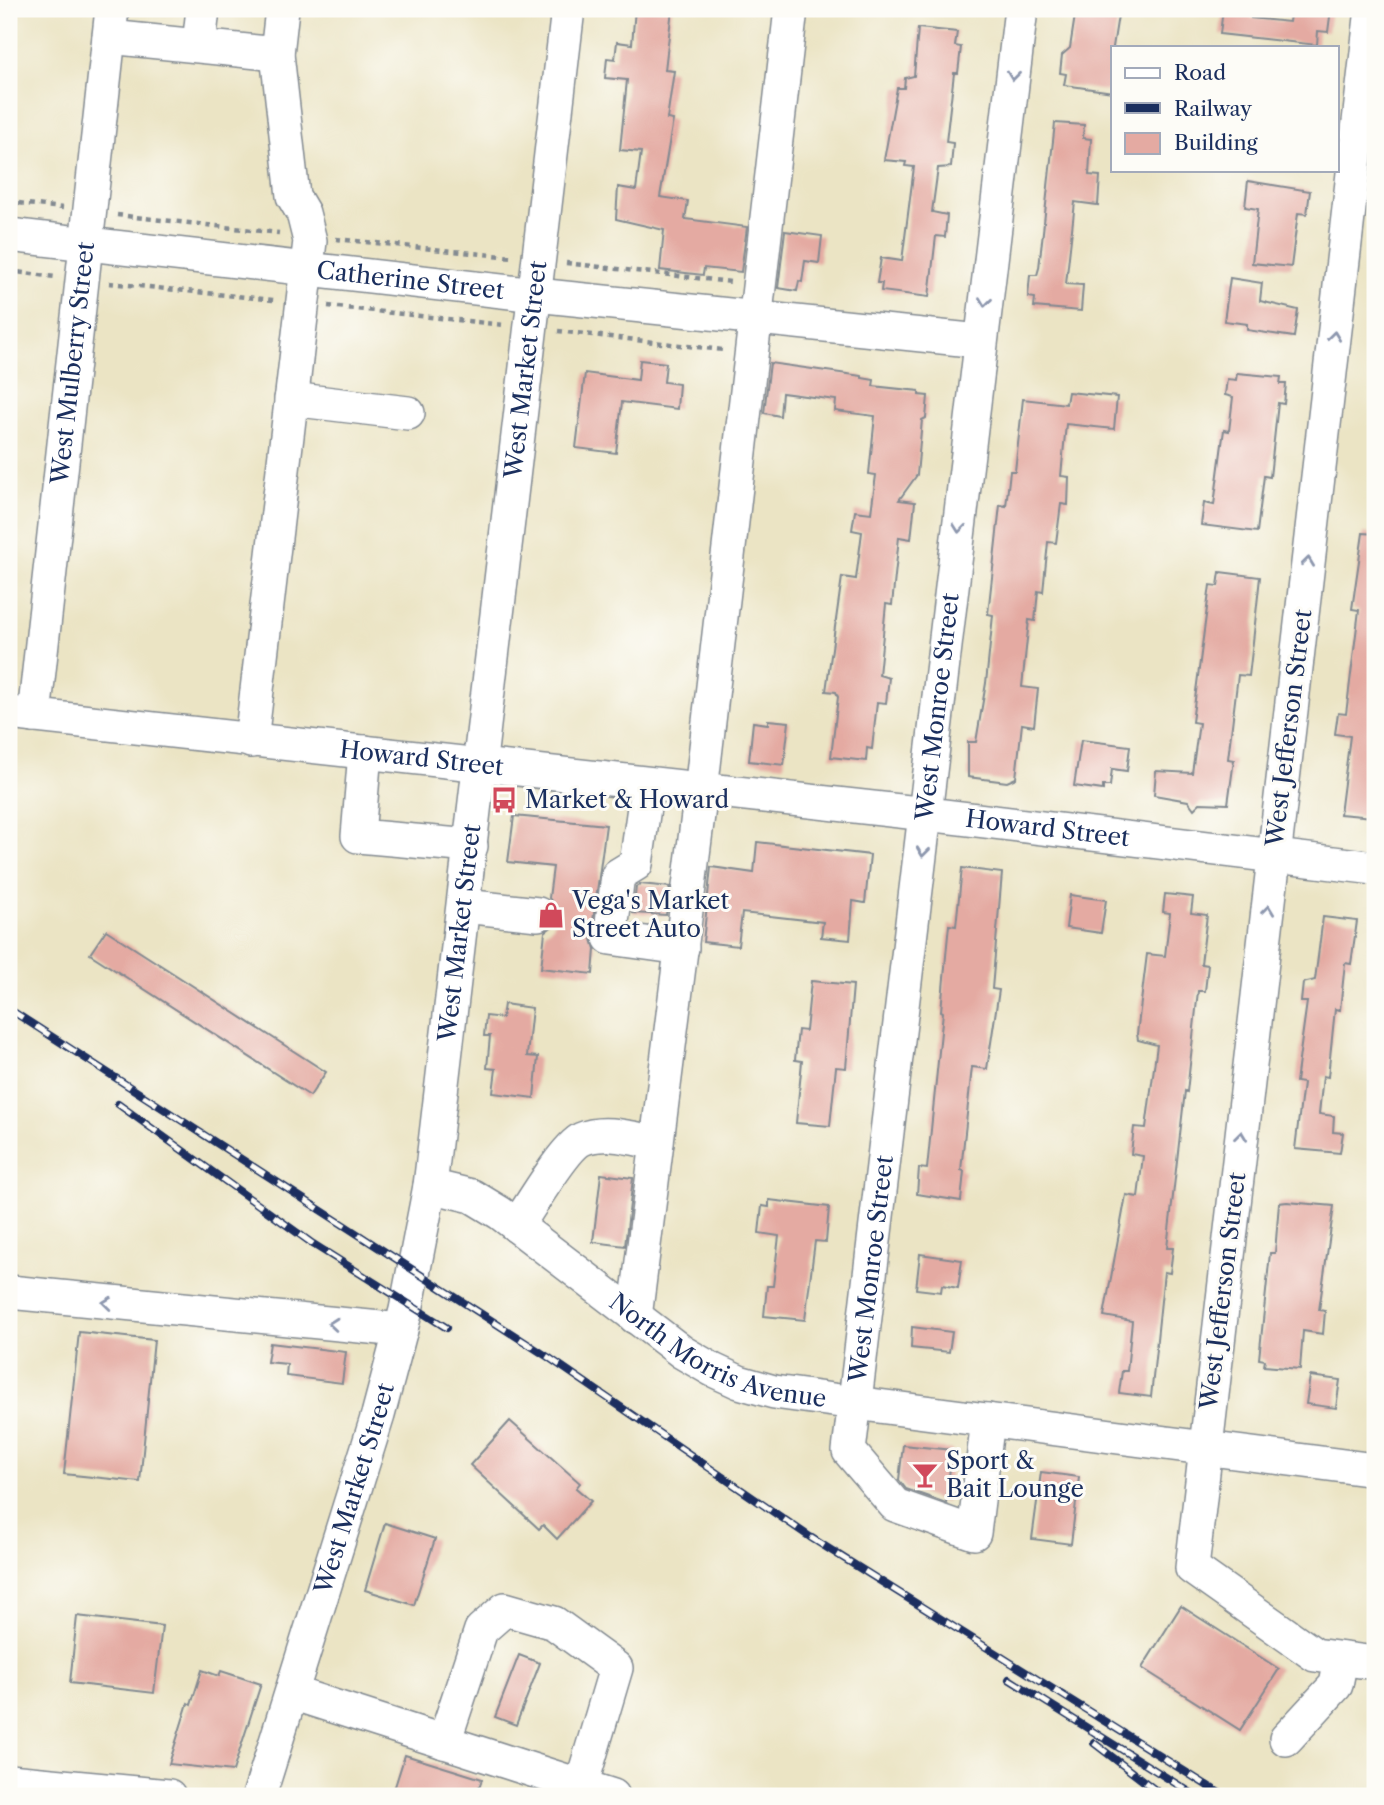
<svg xmlns="http://www.w3.org/2000/svg" width="1384" height="1805" viewBox="0 0 1384 1805" font-family="'Libre Caslon Text',serif">
  <rect width="100%" height="100%" fill="#fdfcf7"/>
  <filter id="ink" filterUnits="userSpaceOnUse"><feTurbulence type="fractalNoise" baseFrequency=".0143" numOctaves="2"/><feDisplacementMap in="SourceGraphic" scale="14" xChannelSelector="R" yChannelSelector="G"/><feConvolveMatrix kernelMatrix="1 2 1 2 8 2 1 2 1" color-interpolation-filters="sRGB"/></filter>
  <filter id="wash" filterUnits="userSpaceOnUse"><feTurbulence type="fractalNoise" baseFrequency=".00686" numOctaves="4" result="noise"/><feDisplacementMap in="SourceGraphic" scale="28" xChannelSelector="R" yChannelSelector="G"/><feGaussianBlur stdDeviation="1.57" result="paint"/><feColorMatrix in="noise" values="0 0 0 0 0 0 0 0 0 0 0 0 0 0 0 0 0 1.4 0 .05"/><feComposite in="paint" operator="in"/></filter>
  <g filter="url(#wash)">
    <rect width="100%" height="100%" fill="#ebe4c4"/>
    <g id="blocks">
      <g fill="#e4aaa2">
        <polygon points="635,9 672,9 665,70 674,71 667,119 673,120 660,197 688,201 685,219 747,227 741,272 704,268 703,275 660,270 664,230 616,219 618,187 636,190 641,152 620,150 627,80 605,78 607,58 615,59 617,42 632,44"/>
        <polygon points="1076,9 1119,9 1113,47 1113,92 1064,85 1066,74 1060,73 1062,55 1070,48"/>
        <polygon points="1223,9 1252,9 1251,18 1289,22 1291,9 1331,9 1328,32 1318,31 1317,45 1220,34"/>
        <polygon points="918,28 957,32 955,46 961,47 958,73 954,73 946,142 953,143 951,167 938,168 932,212 947,215 945,237 936,236 929,297 881,291 882,283 877,283 881,258 902,261 914,167 905,166 906,162 884,160 897,88 904,88 905,78 914,76"/>
        <polygon points="1055,123 1084,125 1083,138 1091,139 1089,175 1100,176 1098,205 1075,202 1066,284 1083,285 1081,311 1034,307 1035,298 1028,297 1030,275 1037,275 1039,268"/>
        <polygon points="1248,181 1310,191 1307,214 1298,213 1291,267 1252,263 1258,209 1245,207"/>
        <polygon points="785,231 822,236 819,263 805,261 802,282 799,281 797,291 778,288"/>
        <polygon points="1230,278 1262,283 1260,301 1298,310 1294,337 1247,330 1247,324 1224,321"/>
        <polygon points="640,360 666,363 664,382 679,384 677,409 622,402 616,453 576,448 585,373 638,380"/>
        <polygon points="770,363 862,376 862,378 874,380 873,386 919,391 919,395 928,396 926,418 922,420 917,475 899,500 915,502 911,539 899,537 892,605 886,604 879,675 889,678 886,703 877,702 872,749 867,748 866,761 831,757 838,697 836,692 826,691 842,577 856,579 862,532 852,530 855,511 871,513 876,475 869,474 875,416 835,411 836,400 782,393 780,416 764,413"/>
        <polygon points="1237,373 1281,377 1280,384 1286,384 1284,404 1278,403 1270,477 1264,476 1257,532 1201,525 1204,503 1214,505 1222,444 1224,430 1229,431 1233,397 1225,395 1227,379 1236,380"/>
        <polygon points="1068,392 1117,397 1114,429 1066,424 1061,476 1069,477 1068,505 1061,504 1056,543 1048,542 1043,592 1038,591 1035,621 1029,620 1022,687 1038,689 1034,726 1022,724 1016,778 1007,782 968,777 968,742 976,742 986,683 993,615 988,614 1000,505 1006,506 1010,471 1015,471 1023,399 1066,404"/>
        <polygon points="1363,533 1375,534 1373,817 1340,814 1350,736 1335,734 1338,713 1346,714 1359,610 1352,609"/>
        <polygon points="1220,572 1260,577 1253,642 1249,676 1238,675 1228,759 1234,760 1228,804 1200,803 1194,809 1188,801 1154,795 1156,771 1192,773 1199,723 1192,722 1210,585 1218,586"/>
        <polygon points="768,720 789,722 784,765 749,761 753,722 768,724"/>
        <polygon points="1081,740 1130,746 1127,771 1112,769 1110,786 1103,786 1103,790 1074,786"/>
        <polygon points="514,816 606,825 591,936 595,949 593,974 541,968 545,932 553,926 557,915 555,906 549,898 553,867 508,862"/>
        <polygon points="757,842 870,855 865,903 853,901 850,940 821,937 823,922 742,913 738,946 703,942 711,867 754,873"/>
        <polygon points="962,868 1002,873 992,989 999,990 987,1069 972,1067 961,1170 964,1171 961,1201 917,1194 919,1168 927,1169 943,1012 941,1011 947,945 949,925 956,926"/>
        <polygon points="640,884 670,887 666,915 633,913 636,887"/>
        <polygon points="1165,894 1193,897 1191,913 1207,915 1201,964 1208,965 1205,991 1198,991 1187,1092 1185,1091 1167,1248 1173,1248 1170,1273 1164,1272 1151,1397 1119,1393 1122,1371 1127,1371 1132,1321 1104,1316 1126,1195 1138,1197 1143,1156 1131,1154 1134,1127 1146,1128 1157,1045 1138,1040 1137,1034 1147,954 1165,956 1170,913 1163,912"/>
        <polygon points="1070,895 1106,900 1101,933 1066,928"/>
        <polygon points="1323,917 1357,921 1351,964 1345,963 1340,1010 1335,1009 1328,1077 1323,1076 1319,1114 1334,1116 1333,1132 1343,1133 1340,1153 1295,1149 1303,1083 1296,1082 1307,1002 1301,1002 1303,983 1315,980"/>
        <polygon points="106,930 326,1072 310,1096 90,954"/>
        <polygon points="811,981 853,985 846,1068 836,1067 830,1126 796,1123 802,1061 795,1060 798,1030 806,1031"/>
        <polygon points="504,1004 532,1008 527,1056 538,1057 534,1098 493,1093 496,1069 487,1068 490,1036 484,1036 486,1016 502,1018"/>
        <polygon points="601,1174 633,1178 625,1246 593,1242"/>
        <polygon points="769,1200 829,1207 826,1242 815,1241 805,1320 764,1316 767,1286 773,1286 779,1236 759,1233 762,1206 769,1207"/>
        <polygon points="1287,1202 1334,1206 1319,1310 1325,1311 1323,1334 1303,1331 1300,1369 1264,1366 1265,1360 1259,1359 1270,1253 1275,1253 1279,1203"/>
        <polygon points="920,1254 962,1260 958,1288 942,1285 941,1292 916,1289"/>
        <polygon points="912,1327 952,1332 949,1352 911,1348"/>
        <polygon points="79,1332 154,1340 140,1482 64,1474"/>
        <polygon points="270,1343 346,1352 342,1383 286,1376 287,1364 267,1362"/>
        <polygon points="1310,1376 1340,1380 1336,1408 1306,1404"/>
        <polygon points="510,1421 580,1483 576,1488 591,1501 557,1539 543,1525 539,1529 470,1465"/>
        <polygon points="903,1445 952,1450 946,1503 906,1489 899,1480"/>
        <polygon points="1041,1472 1079,1477 1071,1544 1032,1539"/>
        <polygon points="385,1523 435,1539 414,1605 365,1590"/>
        <polygon points="1181,1606 1279,1669 1240,1730 1142,1668"/>
        <polygon points="77,1616 162,1626 154,1693 70,1683"/>
        <polygon points="519,1655 540,1663 516,1725 495,1717"/>
        <polygon points="202,1670 219,1676 221,1671 261,1684 233,1771 169,1764 188,1703 191,1705"/>
        <polygon points="405,1755 482,1779 476,1796 392,1796"/>
      </g>
    </g>
  </g>
  <g filter="url(#ink)">
    <use href="#blocks" fill-opacity="0" stroke="#838a91" stroke-width="2"/>
    <g fill="none" stroke-linecap="round" stroke-linejoin="round">
      <g stroke="#838a91" stroke-width="36">
        <g id="minor">
          <polyline points="1372,9 1192,1568 1315,1655 1375,1663"/>
          <polyline points="109,37 277,54 282,9"/>
          <polyline points="199,45 203,9"/>
          <path id="s1" d="M9,235L536,295L980,341"/>
          <polyline points="291,399 408,413"/>
          <path id="s2" d="M9,713L927,814L1375,868"/>
          <path id="s3" d="M34,716L112,9"/>
          <polyline points="251,741 310,241 303,213 293,196 277,54"/>
          <polyline points="365,752 358,836 471,846"/>
          <polyline points="647,786 636,864 618,875 610,938 682,948"/>
          <polyline points="464,906 538,914"/>
          <path id="s4" d="M430,1186L472,1196L500,1213L682,1352L713,1370L739,1382L774,1392L855,1403L1375,1470"/>
          <path d="M517,1226C529,1208 565,1147 582,1139C604,1129 635,1139 657,1143"/>
          <polyline points="9,1292 401,1330"/>
          <polyline points="635,1317 701,791 791,9"/>
          <path id="s5" d="M988,1420L974,1533L895,1505L849,1451C909,970 961,489 1021,9"/>
          <polyline points="292,1693 613,1796"/>
          <polyline points="1286,1739 1336,1685 1341,1659"/>
          <polyline points="444,1742 481,1630 505,1609 554,1623 616,1668 581,1786"/>
          <polyline points="9,1781 169,1796"/>
          <path id="s6" d="M259,1796L378,1415L406,1310L430,1186L568,9"/>
        </g>
      </g>
      <g stroke="#838a91" stroke-width="4.5" stroke-dasharray="5 5" stroke-linecap="butt">
        <polyline points="9,202 63,208"/>
        <polyline points="117,215 279,233"/>
        <polyline points="336,239 512,257"/>
        <polyline points="566,263 731,282"/>
        <polyline points="9,271 55,277"/>
        <polyline points="109,283 274,300"/>
        <polyline points="328,306 504,325"/>
        <polyline points="558,331 723,350"/>
      </g>
      <use href="#minor" stroke="#fff" stroke-width="33"/>
      <g stroke="#1b2f5e" stroke-width="8">
        <g id="rail">
          <polyline points="9,1009 548,1357 810,1537 1224,1796"/>
          <polyline points="118,1104 313,1244 447,1328"/>
          <polyline points="1009,1679 1196,1796"/>
          <polyline points="1094,1743 1163,1796"/>
        </g>
      </g>
      <use href="#rail" stroke="#fdfcf7" stroke-width="5" stroke-dasharray="16" stroke-linecap="butt"/>
    </g>
    <defs><path id="oneway-chevron" d="M-2-3.5L2.5 0L-2 3.5" fill="none" stroke-width="1.6" stroke-linecap="round" stroke-linejoin="round" transform="scale(1.75)"/></defs>
    <g stroke="#8d97ae">
      <use href="#oneway-chevron" transform="translate(1013 76) rotate(97)"/>
      <use href="#oneway-chevron" transform="translate(985 302) rotate(97)"/>
      <use href="#oneway-chevron" transform="translate(1334 336) rotate(-83)"/>
      <use href="#oneway-chevron" transform="translate(959 528) rotate(96)"/>
      <use href="#oneway-chevron" transform="translate(1308 562) rotate(-83)"/>
      <use href="#oneway-chevron" transform="translate(923 852) rotate(97)"/>
      <use href="#oneway-chevron" transform="translate(1268 910) rotate(-83)"/>
      <use href="#oneway-chevron" transform="translate(1241 1136) rotate(-83)"/>
      <use href="#oneway-chevron" transform="translate(107 1303) rotate(-174)"/>
      <use href="#oneway-chevron" transform="translate(333 1324) rotate(-175)"/>
    </g>
  </g>
  <defs>
    <g id="bus-bare" transform="scale(2.1)"><path d="M-5-6H5V4H4V6H2V4H-2V6H-4V4H-5ZM-3.5-4V0h7V-4ZM-3.5 1.2v1.5H-2V1.2ZM2 1.2v1.5H3.5V1.2Z" fill="#d1495b" stroke="#fdfcf7" stroke-width="2.5" paint-order="stroke"/></g>
    <g id="shop-bare" transform="scale(2.1)"><path d="M-5-2.5h2.3a2.7 3.5 0 0 1 5.4 0H5L5.5 6h-11ZM-1.5-2.5h3a1.5 2.3 0 0 0-3 0Z" fill="#d1495b" stroke="#fdfcf7" stroke-width="2.5" paint-order="stroke"/></g>
    <g id="bar-bare" transform="scale(2.1)"><path d="M-6-5H6L.8 .8V4.5H3.5V6h-7V4.5H-.8V.8Z" fill="#d1495b" stroke="#fdfcf7" stroke-width="2.5" paint-order="stroke"/></g>
  </defs>
  <g fill-rule="evenodd">
    <use href="#bus-bare" x="504" y="800"/>
    <use href="#shop-bare" x="551" y="915"/>
    <use href="#bar-bare" x="925" y="1475"/>
  </g>
  <g text-anchor="middle" stroke-width="6" stroke-linejoin="round" paint-order="stroke">
    <g font-size="24" fill="#1b2f5e" stroke="#fdfcf7">
      <text dy="8" stroke="none"><textPath href="#s1" startOffset="404">Catherine Street</textPath></text>
      <text dy="8" stroke="none"><textPath href="#s3" startOffset="355">West Mulberry Street</textPath></text>
      <text dy="8" stroke="none"><textPath href="#s6" startOffset="1456">West Market Street</textPath></text>
      <text dy="8" stroke="none"><textPath href="#s5" startOffset="1018">West Monroe Street</textPath></text>
      <text transform="translate(1289 728) rotate(-83)" y="8">West Jefferson Street</text>
      <text dy="8" stroke="none"><textPath href="#s2" startOffset="415">Howard Street</textPath></text>
      <text dy="8" stroke="none"><textPath href="#s2" startOffset="1045">Howard Street</textPath></text>
      <text dy="8" stroke="none"><textPath href="#s6" startOffset="889">West Market Street</textPath></text>
      <text dy="8" stroke="none"><textPath href="#s5" startOffset="452">West Monroe Street</textPath></text>
      <text transform="translate(1223 1291) rotate(-83)" y="8">West Jefferson Street</text>
      <text dy="8" stroke="none"><textPath href="#s4" startOffset="338">North Morris Avenue</textPath></text>
      <text dy="8" stroke="none"><textPath href="#s6" startOffset="322">West Market Street</textPath></text>
    </g>
    <g font-size="24" fill="#1b2f5e" stroke="#fdfcf7" text-anchor="start">
      <text x="525" y="808">Market &amp; Howard</text>
      <text x="572" y="909">Vega's Market<tspan x="572" dy="28">Street Auto</tspan></text>
      <text x="946" y="1469">Sport &amp;<tspan x="946" dy="28">Bait Lounge</tspan></text>
    </g>
  </g>
  <rect width="1384" height="1805" fill="none" stroke="#fdfcf7" stroke-width="35"/>
  <rect x="1111" y="46" width="228" height="126" fill="#fdfcf7" stroke="#a3aaba" stroke-width="2"/>
  <rect x="1125" y="68" width="35" height="10" fill="#ffffff" stroke="#a3aaba" stroke-width="2"/>
  <text x="1174" y="80" font-size="21" fill="#1b2f5e">Road</text>
  <rect x="1125" y="103" width="35" height="10" fill="#1b2f5e" stroke="#a3aaba" stroke-width="2"/>
  <text x="1174" y="116" font-size="21" fill="#1b2f5e">Railway</text>
  <rect x="1125" y="133" width="35" height="21" fill="#e4aaa2" stroke="#a3aaba" stroke-width="2"/>
  <text x="1174" y="150" font-size="21" fill="#1b2f5e">Building</text>
</svg>
